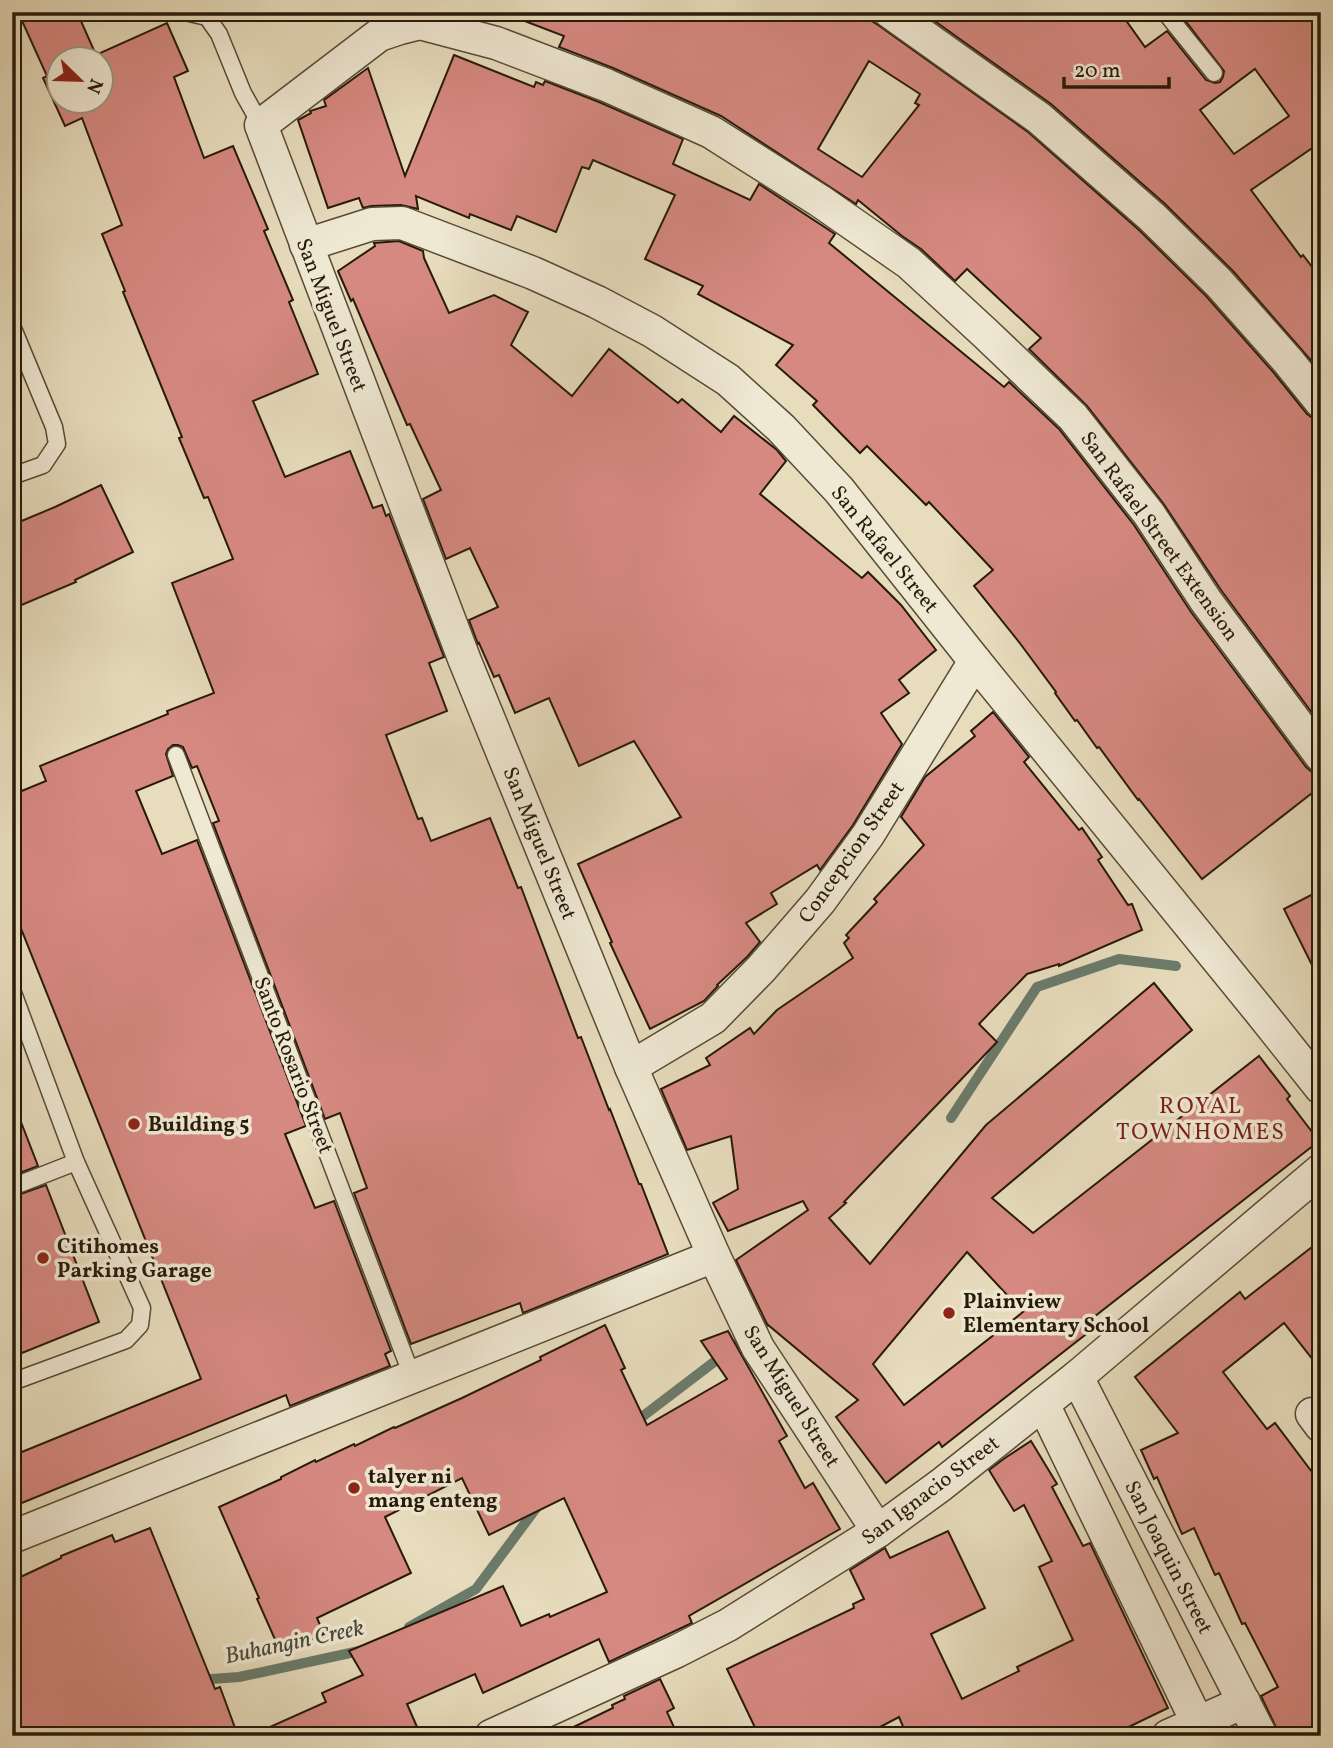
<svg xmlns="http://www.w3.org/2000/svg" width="1333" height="1748" viewBox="0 0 1333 1748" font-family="Vollkorn,serif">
  <rect width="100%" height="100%" fill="#e7dcbc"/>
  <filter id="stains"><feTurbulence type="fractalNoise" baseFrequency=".00286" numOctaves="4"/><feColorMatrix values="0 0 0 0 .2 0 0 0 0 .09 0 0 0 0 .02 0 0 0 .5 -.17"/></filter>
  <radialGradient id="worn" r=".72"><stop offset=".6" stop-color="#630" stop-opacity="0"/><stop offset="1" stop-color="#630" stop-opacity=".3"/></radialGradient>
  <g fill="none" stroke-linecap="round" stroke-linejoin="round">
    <g stroke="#6b7b6b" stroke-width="10">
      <polyline points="951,1118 1037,987 1119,959 1176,966"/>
      <polyline points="634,1423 777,1314"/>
      <polyline points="409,1627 476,1589 540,1503"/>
      <polyline points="198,1680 239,1677 364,1650"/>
    </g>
  </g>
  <g fill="#d68981" stroke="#271a0b" stroke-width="2" fill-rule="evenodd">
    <path d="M18,12H77L96,55L167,23L188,71L174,77L204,158L233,146L268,229L264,231L293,300L289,302L318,374L253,401L285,477L350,451L373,508L382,505L386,516L389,514L444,657L429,663L447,711L386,735L418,819L422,818L431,841L490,818L518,888L521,887L578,1038L581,1037L609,1110L610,1109L639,1184H641L668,1254L523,1313L520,1303L411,1344L354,1193L367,1188L340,1113L325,1119L213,823L219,821L197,766L192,768L183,747L178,745H173L168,749L166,754L173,776L136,791L162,854L197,840L306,1126L285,1134L315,1208L334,1201L391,1351L385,1354L390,1366L290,1406L286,1395L12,1507V1456L201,1379L12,906V795L46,781L40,766L168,714L167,711L214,693L172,583L233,559L208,497L204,498L179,438L182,437L123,292L125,291L102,234L122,225L82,118L65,126L43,78L47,76ZM60,60H102V102H60Z"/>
    <path d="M509,12H857L878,25L1028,132L1139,230L1206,296L1274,373L1307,414L1314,419L1321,420V725L1221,590L1163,503L1087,406L1029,349L1041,338L967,269L955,281L921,249L902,236L858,200L856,204L721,116L613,68L559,47L564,36L509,15ZM869,61L920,94L915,103L919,105L862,177L818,149Z"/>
    <path d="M922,12H1120L1145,47L1167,31L1206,80L1215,83L1220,82L1223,77L1224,71L1184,19L1194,12H1321V142L1251,190L1301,257L1303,255L1321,279V372L1233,271L1164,203L1051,104ZM1255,69L1289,116L1234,154L1200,110Z"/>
    <polygon points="454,55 534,87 536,82 543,85 545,81 599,102 683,139 673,164 750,200 759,184 835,234 829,243 1004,387 1009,382 1059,429 1134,525 1191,612 1306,767 1313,773 1321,774 1321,786 1202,879 1139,799 1138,800 1099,747 1097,748 1077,720 1075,721 1055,693 1056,692 1019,642 974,586 993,570 929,502 926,505 867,446 860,453 813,405 817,401 776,365 793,345 698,294 703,286 645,259 675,195 593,160 589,169 582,167 556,232 517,216 511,230 470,214 469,218 416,196 418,209 401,205 371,206 363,208 359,198 328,208 298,120 311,113 310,111 326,106 324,100 368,68 405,176"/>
    <polygon points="399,241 423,251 424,258 449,313 494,295 528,312 511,345 572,396 609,349 678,403 682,399 721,432 734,416 777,450 786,461 760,494 862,578 868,572 901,605 936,650 899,680 909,693 881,713 902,744 853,825 820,870 817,865 771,893 777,904 746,923 760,942 747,957 717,985 718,986 704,1001 650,1029 610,943 612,942 578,864 681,817 634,741 579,766 549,698 515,713 499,675 494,677 479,643 478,644 469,620 498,607 470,548 446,559 423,499 441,490 410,424 407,425 353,299 351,301 338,271 375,246 374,243"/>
    <polygon points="101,485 133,552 75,580 76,582 12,609 12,525 55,507"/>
    <path d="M993,712L1029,757L1024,762L1079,830L1082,828L1102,857L1098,860L1128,905L1132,904L1142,930L1059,966V964L1027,974L979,1024L997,1042L844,1202L846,1203L829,1218L870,1264L986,1125L1154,983L1192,1030L992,1198L1033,1233L1259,1056L1290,1096L1287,1099L1319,1141L1094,1317L1099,1324L942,1447L939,1442L886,1483L836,1417L858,1400L767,1324L736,1260L808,1210L803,1201L728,1231L713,1203L738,1189L731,1136L687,1150L661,1089L710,1065L706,1058L750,1028L754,1034L777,1010L853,958L844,943L849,938L846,935L877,902L874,899L924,845L901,817L925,777L975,736L971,731ZM967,1252L1023,1312L904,1405L873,1364Z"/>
    <polygon points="1321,890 1321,983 1284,909"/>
    <polygon points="14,1104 38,1166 12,1176 12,1105"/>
    <polygon points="46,1185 99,1322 12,1357 12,1197"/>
    <polygon points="1321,1240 1321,1370 1284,1323 1223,1372 1267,1429 1275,1423 1321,1484 1321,1736 1280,1736 1261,1696 1278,1687 1245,1623 1242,1624 1219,1573 1215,1575 1194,1528 1182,1534 1157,1477 1154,1479 1141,1450 1178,1433 1135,1377 1240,1292 1245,1299"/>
    <polygon points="605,1325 625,1368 621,1370 647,1425 727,1379 701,1341 728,1331 787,1436 779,1441 805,1488 813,1483 840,1529 689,1616 692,1623 609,1662 599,1639 483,1693 475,1674 407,1704 421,1736 250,1736 326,1702 322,1693 363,1675 349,1651 503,1586 521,1626 549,1614 550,1617 607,1592 564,1498 489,1535 462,1478 385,1517 411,1573 317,1618 324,1634 281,1653 257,1599 259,1598 219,1507 281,1479 281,1477 315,1460 316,1462 354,1444 355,1446 394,1427 395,1428 462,1398 541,1360 540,1357"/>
    <polygon points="1031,1441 1057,1484 1052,1487 1083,1546 1090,1543 1168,1708 1110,1736 907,1736 899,1717 863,1736 759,1736 727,1669 854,1608 853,1604 864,1599 850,1570 885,1548 890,1558 948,1531 985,1608 931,1634 962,1699 1019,1671 1017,1667 1073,1640 1039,1567 1052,1561 1024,1505 1014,1511 989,1470 1005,1458"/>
    <polygon points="150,1528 215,1689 220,1687 238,1736 12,1736 12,1581 61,1558 61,1556 112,1535 115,1542"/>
    <polygon points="660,1679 674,1708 667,1712 678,1736 555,1736 613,1708 612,1705 625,1699 624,1696"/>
  </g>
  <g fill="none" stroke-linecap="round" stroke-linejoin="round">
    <g stroke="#574a37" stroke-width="19">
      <g id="lane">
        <polyline points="185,12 207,17 219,34 243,93 261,125"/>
        <polyline points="1165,12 1214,73"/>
        <polyline points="12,326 54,427 57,444 43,465 12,476"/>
        <polyline points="176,755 412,1376"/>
        <polyline points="12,990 76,1162 142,1308 140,1325 126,1340 12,1382"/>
        <polyline points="12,1187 76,1162"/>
      </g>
    </g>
    <g stroke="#574a37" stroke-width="35">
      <g id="street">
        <polyline points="890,12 1039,118 1152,217 1219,283 1288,361 1321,402"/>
        <polyline points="306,245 372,224 402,223 533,273 597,302 652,331 728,380 781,428 839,490 975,661 1258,1009 1321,1088"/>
        <polyline points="631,1067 713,1018 761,969 820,901 868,835 975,661"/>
        <polyline points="1077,1377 1261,1736"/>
        <polyline points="1043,1404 1204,1736"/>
        <polyline points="1312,1414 1321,1426"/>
        <polyline points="878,1531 758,1348 714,1256 631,1067 465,661 261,125 379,35 400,28 420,23 496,43 606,85 711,132 820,201 909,263 985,333 1073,417 1149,514 1206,601 1321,756"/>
        <polyline points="12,1537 714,1256"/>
        <polyline points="491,1736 677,1651 728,1625 878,1531 941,1485 1077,1377 1321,1170"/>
        <polyline points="1168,1736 1244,1702"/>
      </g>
    </g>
    <use href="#lane" stroke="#efe8d3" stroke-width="16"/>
    <use href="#street" stroke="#efe8d3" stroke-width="32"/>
  </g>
  <g fill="#8f2418" stroke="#efe8d3" stroke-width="2.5">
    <circle cx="134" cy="1124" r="7"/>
    <circle cx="43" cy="1258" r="7"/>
    <circle cx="949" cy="1313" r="7"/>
    <circle cx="354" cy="1488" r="7"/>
  </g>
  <g text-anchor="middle" stroke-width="7" stroke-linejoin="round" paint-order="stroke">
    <g font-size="21" fill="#271a0b" stroke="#efe8d3">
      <text transform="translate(332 315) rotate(69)" y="7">San Miguel Street</text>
      <text transform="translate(1160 536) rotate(54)" y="7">San Rafael Street Extension</text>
      <text transform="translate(885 549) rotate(51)" y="7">San Rafael Street</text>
      <text transform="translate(540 843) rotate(68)" y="7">San Miguel Street</text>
      <text transform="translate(851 852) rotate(-55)" y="7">Concepcion Street</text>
      <text transform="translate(294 1065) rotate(69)" y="7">Santo Rosario Street</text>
      <text transform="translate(792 1396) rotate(58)" y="7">San Miguel Street</text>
      <text transform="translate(930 1490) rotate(-37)" y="7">San Ignacio Street</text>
      <text transform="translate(1169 1557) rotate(63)" y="7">San Joaquin Street</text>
    </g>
    <g font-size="21" font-weight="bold" fill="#271a0b" stroke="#efe8d3" text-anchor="start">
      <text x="148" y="1131">Building 5</text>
      <text x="57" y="1253">Citihomes<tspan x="57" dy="24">Parking Garage</tspan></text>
      <text x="963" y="1308">Plainview<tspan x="963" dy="24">Elementary School</tspan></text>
      <text x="368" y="1483">talyer ni<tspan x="368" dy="24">mang enteng</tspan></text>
    </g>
    <g font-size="23" letter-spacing="2" fill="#7a1f14" stroke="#efe8d3">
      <text x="1201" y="1113">ROYAL<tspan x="1201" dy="26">TOWNHOMES</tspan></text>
    </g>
    <g font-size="23" font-style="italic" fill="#494b3b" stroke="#efe8d3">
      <text transform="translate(294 1641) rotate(-12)" y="8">Buhangin Creek</text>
    </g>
  </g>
  <rect width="1333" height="1748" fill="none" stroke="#e7dcbc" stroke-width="42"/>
  <rect x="14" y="14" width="1305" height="1720" fill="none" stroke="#271a0b" stroke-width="3.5"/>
  <rect x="21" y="21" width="1291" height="1706" fill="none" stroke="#271a0b" stroke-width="2"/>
  <g transform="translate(80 80) rotate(113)"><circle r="33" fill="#efe8d3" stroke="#9f9683" stroke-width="2"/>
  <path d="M0-5L12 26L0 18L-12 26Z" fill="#8f2418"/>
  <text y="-10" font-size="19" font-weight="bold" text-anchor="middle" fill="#271a0b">N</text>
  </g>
  <path d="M1064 77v10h105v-10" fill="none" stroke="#271a0b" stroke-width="3.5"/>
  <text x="1074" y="77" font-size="21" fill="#271a0b" stroke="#efe8d3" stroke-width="5" paint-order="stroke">20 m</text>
  <rect width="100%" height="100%" filter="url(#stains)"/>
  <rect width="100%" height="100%" fill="url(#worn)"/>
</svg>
